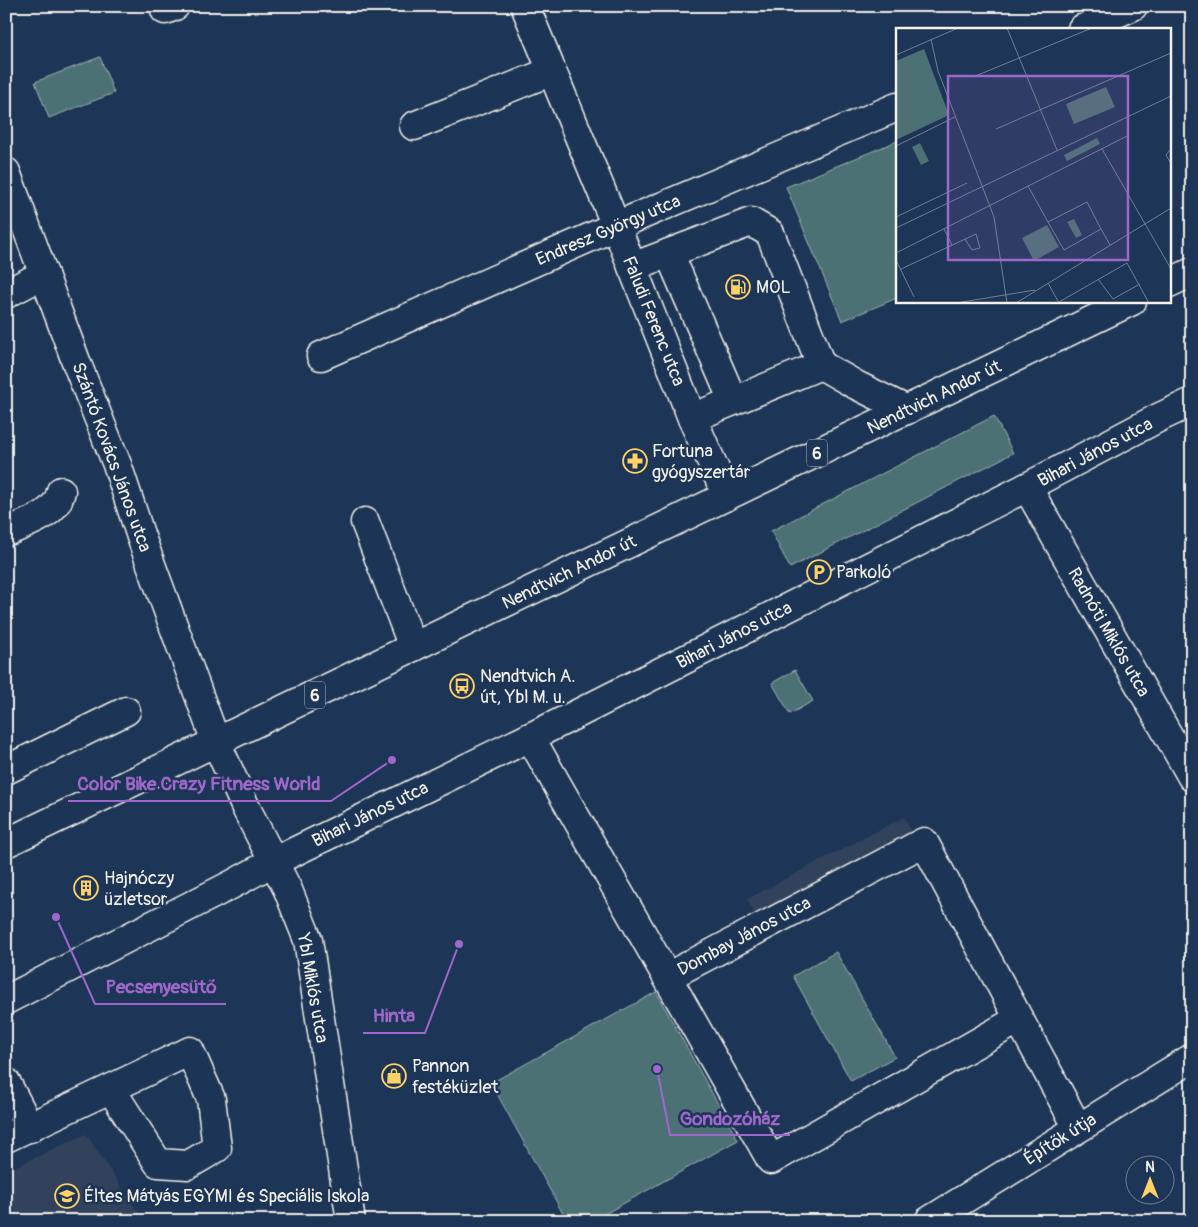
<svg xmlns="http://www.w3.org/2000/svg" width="1198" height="1227" viewBox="0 0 1198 1227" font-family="Pangolin,sans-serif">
  <rect width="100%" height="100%" fill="#1d3557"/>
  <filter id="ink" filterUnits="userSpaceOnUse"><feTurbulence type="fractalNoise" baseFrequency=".02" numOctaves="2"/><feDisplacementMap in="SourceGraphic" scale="10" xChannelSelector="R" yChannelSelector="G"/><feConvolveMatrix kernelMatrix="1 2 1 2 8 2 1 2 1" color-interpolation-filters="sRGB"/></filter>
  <g filter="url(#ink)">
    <g fill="#31425c">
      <polygon points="904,817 916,840 759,922 747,899"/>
      <polygon points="86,1134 144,1221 6,1221 6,1171"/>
    </g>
    <g fill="#4c7174" stroke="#a0b1ae">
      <polygon points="100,57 114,93 49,118 35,82"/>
      <polygon points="897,141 897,298 842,321 786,187"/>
      <polygon points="994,416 1013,453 790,568 771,531"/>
      <polygon points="795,670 813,701 790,714 772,683"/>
      <polygon points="836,952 895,1057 851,1081 793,976"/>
      <polygon points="656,992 738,1140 592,1221 567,1221 491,1083"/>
    </g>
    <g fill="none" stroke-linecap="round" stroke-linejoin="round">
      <g stroke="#f4f1e8" stroke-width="31">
        <g id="minor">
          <polyline points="525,6 616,226 692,418 727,496"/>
          <polyline points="165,10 175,6"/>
          <polyline points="1082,29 1133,6"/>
          <polyline points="414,126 552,71"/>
          <polyline points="6,172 77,364 118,467 141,537 216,742 246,808 288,890 308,940 351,1221"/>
          <polyline points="669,253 733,401"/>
          <polyline points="632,267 751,222 770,233 821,365 856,385 907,410"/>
          <polyline points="6,294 44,274"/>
          <polyline points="321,356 616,226 897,107"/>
          <polyline points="692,418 821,365"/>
          <polyline points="1027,487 1192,777"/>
          <polyline points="365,522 413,647"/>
          <path d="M6,532C27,523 57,515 61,491"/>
          <polyline points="530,737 667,977"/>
          <polyline points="6,770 126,711"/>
          <polyline points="6,1000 231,885 273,862 559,723 1027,487 1158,418 1192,402"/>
          <polyline points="1019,1019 924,842 667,977 771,1160 1019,1019 1078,1128"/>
          <polyline points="6,1082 30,1128"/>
          <polyline points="6,1138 190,1051 211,1099 217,1148 188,1165 158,1163 111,1089"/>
          <polyline points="929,1221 1192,1058"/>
        </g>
      </g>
      <g stroke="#f4f1e8" stroke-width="31">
        <g id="major">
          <polyline points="1169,283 1192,272"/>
          <polyline points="6,843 1132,301"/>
        </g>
      </g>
      <use href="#minor" stroke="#1d3557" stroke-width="28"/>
      <use href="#major" stroke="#1d3557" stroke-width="28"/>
    </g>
  </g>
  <defs>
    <g id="fuel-ring" transform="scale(1.25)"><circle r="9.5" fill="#1d3557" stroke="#ffd166" stroke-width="1.5"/><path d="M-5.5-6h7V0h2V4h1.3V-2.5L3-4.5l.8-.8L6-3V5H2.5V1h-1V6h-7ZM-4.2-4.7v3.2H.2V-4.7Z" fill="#ffd166"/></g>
    <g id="pharmacy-ring" transform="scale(1.25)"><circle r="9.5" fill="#1d3557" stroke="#ffd166" stroke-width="1.5"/><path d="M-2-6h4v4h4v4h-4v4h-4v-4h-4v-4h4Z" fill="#ffd166"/></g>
    <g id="parking-ring" transform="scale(1.25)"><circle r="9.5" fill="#1d3557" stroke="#ffd166" stroke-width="1.5"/><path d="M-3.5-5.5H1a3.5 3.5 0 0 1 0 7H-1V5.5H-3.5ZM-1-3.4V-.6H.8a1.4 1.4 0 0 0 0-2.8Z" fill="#ffd166"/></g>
    <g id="bus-ring" transform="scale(1.25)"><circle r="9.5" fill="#1d3557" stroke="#ffd166" stroke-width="1.5"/><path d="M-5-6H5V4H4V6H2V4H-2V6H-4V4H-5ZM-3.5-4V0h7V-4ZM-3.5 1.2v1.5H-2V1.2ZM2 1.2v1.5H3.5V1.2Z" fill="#ffd166"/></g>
    <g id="building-ring" transform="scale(1.25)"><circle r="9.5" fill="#1d3557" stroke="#ffd166" stroke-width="1.5"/><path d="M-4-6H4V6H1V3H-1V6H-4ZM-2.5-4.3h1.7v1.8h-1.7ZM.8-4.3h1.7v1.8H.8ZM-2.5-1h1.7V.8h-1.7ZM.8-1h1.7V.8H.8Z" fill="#ffd166"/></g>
    <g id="shop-ring" transform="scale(1.25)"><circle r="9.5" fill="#1d3557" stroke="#ffd166" stroke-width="1.5"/><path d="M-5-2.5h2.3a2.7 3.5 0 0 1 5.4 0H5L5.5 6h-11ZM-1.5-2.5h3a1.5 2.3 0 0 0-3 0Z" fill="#ffd166"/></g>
    <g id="school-ring" transform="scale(1.25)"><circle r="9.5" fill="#1d3557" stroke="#ffd166" stroke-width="1.5"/><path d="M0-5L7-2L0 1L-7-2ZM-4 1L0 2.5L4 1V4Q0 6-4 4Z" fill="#ffd166"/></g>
  </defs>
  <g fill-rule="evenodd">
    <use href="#fuel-ring" x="738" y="287"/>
    <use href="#pharmacy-ring" x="635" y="461"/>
    <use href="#parking-ring" x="819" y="572"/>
    <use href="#bus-ring" x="462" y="686"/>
    <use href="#building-ring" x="86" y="888"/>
    <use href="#shop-ring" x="394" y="1076"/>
    <use href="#school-ring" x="67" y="1196"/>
  </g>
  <g text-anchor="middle" stroke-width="5" stroke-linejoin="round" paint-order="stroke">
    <g fill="#1d3557" stroke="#b4b9bc" stroke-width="1">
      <rect x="807" y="439.5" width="20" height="27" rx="4"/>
      <rect x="305" y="681.5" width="20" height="27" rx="4"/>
    </g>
    <g font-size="16" font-weight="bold" fill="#f4f1e8">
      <text x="817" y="459">6</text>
      <text x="315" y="701">6</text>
    </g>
    <g font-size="18" fill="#f4f1e8" stroke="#1d3557">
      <text transform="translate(608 230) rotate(-23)" y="6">Endresz György utca</text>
      <text transform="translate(654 321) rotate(68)" y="6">Faludi Ferenc utca</text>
      <text transform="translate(934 397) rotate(-26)" y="6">Nendtvich Andor út</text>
      <text transform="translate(1095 452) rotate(-28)" y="6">Bihari János utca</text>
      <text transform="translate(112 457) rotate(70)" y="6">Szántó Kovács János utca</text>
      <text transform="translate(569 572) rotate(-26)" y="6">Nendtvich Andor út</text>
      <text transform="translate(1109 632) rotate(60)" y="6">Radnóti Miklós utca</text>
      <text transform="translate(734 635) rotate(-27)" y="6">Bihari János utca</text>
      <text transform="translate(370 814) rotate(-26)" y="6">Bihari János utca</text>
      <text transform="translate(744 936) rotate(-28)" y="6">Dombay János utca</text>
      <text transform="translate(313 988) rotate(80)" y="6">Ybl Miklós utca</text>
      <text transform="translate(1060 1139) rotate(-32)" y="6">Építők útja</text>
    </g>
    <g font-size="18" fill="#f4f1e8" stroke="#1d3557" text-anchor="start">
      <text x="756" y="293">MOL</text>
      <text x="652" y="457">Fortuna<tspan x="652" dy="21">gyógyszertár</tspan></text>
      <text x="836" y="578">Parkoló</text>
      <text x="480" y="682">Nendtvich A.<tspan x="480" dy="21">út, Ybl M. u.</tspan></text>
      <text x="104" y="884">Hajnóczy<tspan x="104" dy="21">üzletsor</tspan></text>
      <text x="412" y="1072">Pannon<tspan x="412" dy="21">festéküzlet</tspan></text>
      <text x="84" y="1202">Éltes Mátyás EGYMI és Speciális Iskola</text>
    </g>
  </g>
  <g transform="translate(896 28)">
    <rect width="275" height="275" fill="#1d3557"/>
    <path d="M28,21L53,87L0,112V33ZM210,59L219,79L178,96L170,76ZM201,110L204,116L171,133L168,127ZM24,115L33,133L25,137L16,119ZM178,191L186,207L180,210L171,194ZM151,197L163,219L138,233L126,210Z" fill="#4c7174"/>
    <path fill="none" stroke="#738091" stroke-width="1" d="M111,0L161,122M35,11L42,43L98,189L111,275M0,27L62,0M77,49L196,0M100,101L275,25M0,118L59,89M206,121L275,241M275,121L270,127L275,136M132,158L152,194M0,189L71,155M0,200L275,68M48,201L56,217M205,201L191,174L152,194L168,222L205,201L214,217M0,225L233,107M0,232L18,269M5,241L80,206L84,220L76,222L69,211M202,251L217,271L244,256M152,255L163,275M163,274L231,235L253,275M60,275L139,262M120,275L275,180"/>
    <path fill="#9f67cb" fill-opacity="0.15" stroke="#9f67cb" stroke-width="2.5" d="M52,48H232V232H52Z"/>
    <rect width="275" height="275" fill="none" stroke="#f4f1e8" stroke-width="2.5"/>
  </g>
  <path fill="none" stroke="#9f67cb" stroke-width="2" d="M392 760L331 801H68M56 917L95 1004H226M459 944L425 1033H363M657 1069L670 1135H790"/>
  <g fill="#9f67cb" stroke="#1d3557" stroke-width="2">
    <circle cx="392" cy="760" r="5"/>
    <circle cx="56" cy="917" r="5"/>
    <circle cx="459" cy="944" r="5"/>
    <circle cx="657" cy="1069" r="5"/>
  </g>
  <g font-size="19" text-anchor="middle" font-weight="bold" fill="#9f67cb" stroke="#1d3557" stroke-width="5" stroke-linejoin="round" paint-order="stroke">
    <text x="199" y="790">Color Bike Crazy Fitness World</text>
    <text x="161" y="993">Pecsenyesütő</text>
    <text x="394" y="1022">Hinta</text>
    <text x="730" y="1125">Gondozóház</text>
  </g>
  <rect width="1198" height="1227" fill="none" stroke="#1d3557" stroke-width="25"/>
  <rect x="12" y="12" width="1173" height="1202" fill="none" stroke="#f4f1e8" stroke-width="2" filter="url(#ink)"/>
  <g transform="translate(1150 1180)"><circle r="24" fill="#1d3557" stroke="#738091"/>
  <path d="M0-4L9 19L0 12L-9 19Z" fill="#ffd166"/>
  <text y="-8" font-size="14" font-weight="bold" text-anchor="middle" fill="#f4f1e8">N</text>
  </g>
</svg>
